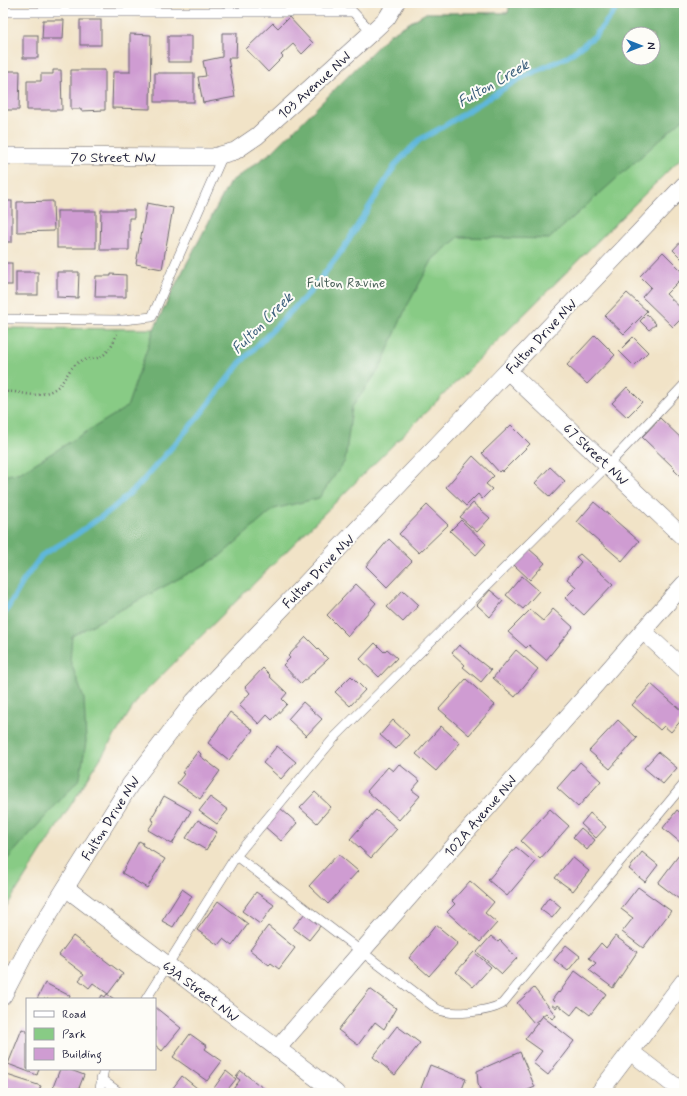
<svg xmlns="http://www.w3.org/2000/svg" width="687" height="1096" viewBox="0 0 687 1096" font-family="Mynerve,sans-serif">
  <rect width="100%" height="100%" fill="#fdfcf7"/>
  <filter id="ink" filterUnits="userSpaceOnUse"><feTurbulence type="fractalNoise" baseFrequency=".025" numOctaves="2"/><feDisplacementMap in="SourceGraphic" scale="8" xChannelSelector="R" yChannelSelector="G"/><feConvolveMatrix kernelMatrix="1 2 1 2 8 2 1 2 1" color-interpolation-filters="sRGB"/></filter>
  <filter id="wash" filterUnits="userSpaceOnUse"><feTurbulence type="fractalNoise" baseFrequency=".012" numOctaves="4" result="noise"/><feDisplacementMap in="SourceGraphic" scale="16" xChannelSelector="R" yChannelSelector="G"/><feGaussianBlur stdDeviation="0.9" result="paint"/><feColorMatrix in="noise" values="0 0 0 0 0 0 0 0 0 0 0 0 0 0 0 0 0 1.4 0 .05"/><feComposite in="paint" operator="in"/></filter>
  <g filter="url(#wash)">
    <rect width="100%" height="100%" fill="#f1e3c7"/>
    <path fill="#88cb85" stroke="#557660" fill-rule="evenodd" d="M510,3H684V155L138,699L3,912V328L154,329L177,282L230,182L272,152L389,35L426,13H508ZM629,34H653V58H629Z"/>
    <path fill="#6eaf72" stroke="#486856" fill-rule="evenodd" d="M510,3H684V118L549,239L459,237L433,259L406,308L380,368L352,407L345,461L319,498L274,509L219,557L72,636L70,660L84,699L86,742L80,778L3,864V476L21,472L127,407L154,329L177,282L230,182L272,152L389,35L426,13H508ZM629,34H653V58H629Z"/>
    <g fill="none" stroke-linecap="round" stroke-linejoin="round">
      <polyline stroke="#5fb7dc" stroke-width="5.5" points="3,616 24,580 42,555 74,536 111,510 139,485 199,416 240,363 311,291 343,249 396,164 419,140 441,128 519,79 567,57 595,36 621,3"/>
    </g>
    <g id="blocks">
      <g fill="#cf9cd2">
        <polygon points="289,17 313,43 302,54 293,44 281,55 283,57 268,72 246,49 273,23 278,28"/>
        <polygon points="43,20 64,20 63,39 42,39"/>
        <rect x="80" y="20" width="21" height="25"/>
        <polygon points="222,33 237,33 236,58 228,58 235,97 203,103 198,77 206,76 203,61 222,57"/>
        <polygon points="130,34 151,35 150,109 112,108 113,72 130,72"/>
        <rect x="23" y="35" width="15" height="23"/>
        <rect x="168" y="36" width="24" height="26"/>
        <polygon points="53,70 61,70 62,110 27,110 27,81 41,81 41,74 53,74"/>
        <polygon points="71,70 105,70 105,110 81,111 81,109 71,109"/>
        <polygon points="3,71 20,71 19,110 3,110"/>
        <rect x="155" y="73" width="39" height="29"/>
        <rect x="3" y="201" width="9" height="41"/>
        <polygon points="53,201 54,231 17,232 17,202"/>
        <polygon points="147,203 173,208 162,269 136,264"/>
        <polygon points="101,210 134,210 134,218 129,218 129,250 100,250"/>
        <rect x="57" y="211" width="39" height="37"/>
        <polygon points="684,238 684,261 673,250"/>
        <polygon points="663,252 684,273 684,276 666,294 684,311 684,316 673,327 642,297 651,287 640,276"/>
        <rect x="3" y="263" width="9" height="22"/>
        <rect x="16" y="272" width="22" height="23"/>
        <polygon points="57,272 79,272 78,298 57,297"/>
        <polygon points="111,274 126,275 126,297 95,297 96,276 111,276"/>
        <polygon points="627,293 647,311 624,334 605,316"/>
        <polygon points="647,314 656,324 649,330 640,321"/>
        <polygon points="595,335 615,355 587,384 567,365"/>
        <polygon points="633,337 648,352 634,366 619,351"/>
        <polygon points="627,387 642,402 627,417 612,403"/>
        <polygon points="660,418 684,441 684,480 674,470 675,469 642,437"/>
        <polygon points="511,425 530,444 502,472 501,470 499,472 482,453"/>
        <polygon points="473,456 494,476 486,484 492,489 482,499 478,494 466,506 446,487"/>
        <polygon points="550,467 565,481 550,497 535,483"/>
        <polygon points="594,502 639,541 622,561 577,522"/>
        <polygon points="473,503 490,518 477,532 460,517"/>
        <polygon points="427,505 448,525 419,553 399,534"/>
        <polygon points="461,520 486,544 476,555 450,531"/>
        <polygon points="389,539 412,561 387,587 366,566"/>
        <polygon points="529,549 545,563 530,580 514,565"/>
        <polygon points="580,554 613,584 584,615 565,598 576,587 567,579 581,562 576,557"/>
        <polygon points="522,576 539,591 523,609 506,595"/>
        <polygon points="356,584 376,603 348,636 327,615"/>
        <polygon points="403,590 419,605 403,622 387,607"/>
        <polygon points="490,590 503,601 490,617 477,605"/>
        <polygon points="553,609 573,627 546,660 529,645 526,648 508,632 530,610 543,621"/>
        <polygon points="306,637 328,659 301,684 283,665 290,658 288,656"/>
        <polygon points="375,643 384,652 387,649 397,658 379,677 360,659"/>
        <polygon points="459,645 491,670 481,682 463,667 465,665 452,653"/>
        <polygon points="516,650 538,669 515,697 493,678"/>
        <polygon points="263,668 270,675 269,676 287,693 282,699 287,704 272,720 267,715 259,724 239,705 250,693 245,687"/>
        <polygon points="351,676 365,690 350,706 335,692"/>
        <polygon points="466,679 495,705 469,735 439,709"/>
        <polygon points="651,684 684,713 684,717 671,732 664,726 660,730 632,705"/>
        <polygon points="303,702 322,719 306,736 288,719"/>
        <polygon points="230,712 253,730 229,760 208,743"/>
        <polygon points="393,720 409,735 396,749 380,735"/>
        <polygon points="618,720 637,738 610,769 589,751"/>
        <polygon points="441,726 460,743 436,771 416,754"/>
        <polygon points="277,746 296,762 281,779 263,763"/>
        <polygon points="198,751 201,754 200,756 220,771 200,799 177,783 184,774 182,773"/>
        <polygon points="658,752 677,768 663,784 644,768"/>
        <polygon points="580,762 601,781 578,807 557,788"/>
        <polygon points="399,764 420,781 412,790 420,796 399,820 367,791 388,767 393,771"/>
        <polygon points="315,792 331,807 317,823 300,808"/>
        <polygon points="164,796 191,811 172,844 148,830 154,821 151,819"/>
        <polygon points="210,797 228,810 217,824 199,811"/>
        <polygon points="280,808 297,823 281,841 264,826"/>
        <polygon points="550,809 569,826 540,859 521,841"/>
        <polygon points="376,810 397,829 371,858 350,839"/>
        <polygon points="677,810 684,816 684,839 681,843 663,828"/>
        <polygon points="590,813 606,827 596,838 581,824"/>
        <polygon points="198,820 217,832 206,850 186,838"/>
        <polygon points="581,828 595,840 587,850 573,837"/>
        <polygon points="139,841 143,843 142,845 165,859 147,888 122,873"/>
        <polygon points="516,847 535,863 507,896 488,880"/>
        <polygon points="682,851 684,852 684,892 679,899 658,883"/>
        <polygon points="642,852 658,865 645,882 629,869"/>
        <polygon points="338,854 358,871 328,904 309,886"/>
        <polygon points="572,857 589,871 573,891 555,878"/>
        <polygon points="470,881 494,902 485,913 497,923 480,942 447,912 455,904 452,901"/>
        <polygon points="638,887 671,911 643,948 622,932 633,918 621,909"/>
        <polygon points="182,889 192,896 173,927 162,921"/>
        <polygon points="256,892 274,905 260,924 242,911"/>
        <polygon points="549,897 561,907 552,918 540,909"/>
        <polygon points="218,901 248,924 232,946 223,939 218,945 197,930"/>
        <polygon points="305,913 321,925 309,940 293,928"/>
        <polygon points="436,925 458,943 429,976 409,958"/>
        <polygon points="268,926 295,948 279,969 271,963 269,965 250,950"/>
        <polygon points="73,936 123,974 108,994 93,983 89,988 79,980 84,974 59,955"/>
        <polygon points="491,936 498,942 500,940 517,958 502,974 477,952"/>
        <polygon points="615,936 637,952 613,988 589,970 596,963 589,958 601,943 606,948"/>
        <polygon points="566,945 580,956 568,971 554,960"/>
        <polygon points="474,952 491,967 473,987 456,972"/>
        <polygon points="575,971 606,994 590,1015 578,1006 571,1015 558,1005 556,1008 551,1004 554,1001 552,1000 558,992 559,993"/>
        <polygon points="45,983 70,996 69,999 37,999"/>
        <polygon points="534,988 556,1016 552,1019 546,1013 542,1016 574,1041 548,1075 533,1063 542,1051 525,1039 542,1017 534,1023 517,1003"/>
        <polygon points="370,989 396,1008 384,1029 375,1022 358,1045 338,1030"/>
        <polygon points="107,994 114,999 100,999 102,995 105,997"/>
        <polygon points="155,1007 181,1028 162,1051 155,1045"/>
        <polygon points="397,1026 420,1043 395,1075 373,1057"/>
        <polygon points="22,1029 27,1031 27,1069 39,1069 37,1075 8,1064"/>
        <polygon points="190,1034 207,1046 205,1049 222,1061 207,1081 173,1057"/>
        <polygon points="520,1052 535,1087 521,1093 481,1093 478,1084 477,1071"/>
        <polygon points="430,1065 466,1079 462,1089 472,1093 424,1093 420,1091"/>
        <polygon points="60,1069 68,1069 84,1075 77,1093 70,1093 53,1087"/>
        <polygon points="226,1071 236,1079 225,1093 221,1093 214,1088"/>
        <polygon points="241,1071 267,1091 266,1093 230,1093 240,1080 236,1077"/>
        <polygon points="4,1074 41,1086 38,1093 3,1093"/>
        <polygon points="182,1076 202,1092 201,1093 169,1093"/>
      </g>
    </g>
  </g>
  <g filter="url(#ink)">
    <use href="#blocks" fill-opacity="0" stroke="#6a666c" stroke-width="1"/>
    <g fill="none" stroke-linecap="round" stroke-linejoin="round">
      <g stroke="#6a666c" stroke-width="10">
        <g id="service">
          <polyline points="3,12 353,12 372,32"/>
          <polyline points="3,319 123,320 152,317 223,155"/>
          <path d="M236,856L437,1009C451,1016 487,1012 502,1004L684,784"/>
          <polyline points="146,999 236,856 335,737 608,465 684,385"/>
          <polyline points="101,1079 120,1093"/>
          <polyline points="99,1093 104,1069"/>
        </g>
      </g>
      <g stroke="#6a666c" stroke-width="18">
        <g id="minor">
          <polyline points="3,156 213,157 235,151 257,136 372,32 387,18 396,3"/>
          <polyline points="508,371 684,538"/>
          <polyline points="643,631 684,669"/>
          <polyline points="66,888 336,1093"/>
          <polyline points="3,996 29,946 130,785 194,701 684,185"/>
          <polyline points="277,1049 361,952 684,584"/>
          <polyline points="631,1052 684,1093"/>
          <polyline points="599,1093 684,981"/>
        </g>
      </g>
      <path stroke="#6a666c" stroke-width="2.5" stroke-dasharray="1 3" stroke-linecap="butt" d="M3,392C17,390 29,397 42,394C66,388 62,376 76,364C84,357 93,361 102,356C109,352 114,341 117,334"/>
      <use href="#service" stroke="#fff" stroke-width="9"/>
      <use href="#minor" stroke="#fff" stroke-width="17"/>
    </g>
  </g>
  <g text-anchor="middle" stroke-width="4" stroke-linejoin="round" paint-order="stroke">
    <g font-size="14" fill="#22223b" stroke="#fdfcf7">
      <text transform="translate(314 85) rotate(-42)" y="5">103 Avenue NW</text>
      <text x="113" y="162">70 Street NW</text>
      <text transform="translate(541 336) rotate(-47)" y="5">Fulton Drive NW</text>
      <text transform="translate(596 454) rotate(43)" y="5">67 Street NW</text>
      <text transform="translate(318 571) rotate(-46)" y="5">Fulton Drive NW</text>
      <text transform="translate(480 816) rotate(-49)" y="5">102A Avenue NW</text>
      <text transform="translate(110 818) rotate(-58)" y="5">Fulton Drive NW</text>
      <text transform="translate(201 991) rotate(37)" y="5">63A Street NW</text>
    </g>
    <g font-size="14" fill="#465d55" stroke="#fdfcf7">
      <text x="346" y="287">Fulton Ravine</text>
    </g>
    <g font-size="15" font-style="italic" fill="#3a5e7b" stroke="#fdfcf7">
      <text transform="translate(493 83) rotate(-30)" y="5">Fulton Creek</text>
      <text transform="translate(262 323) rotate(-45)" y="5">Fulton Creek</text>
    </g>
  </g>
  <rect width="687" height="1096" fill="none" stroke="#fdfcf7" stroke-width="16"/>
  <rect x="26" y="998" width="130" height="72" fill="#fdfcf7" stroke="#a5a5ac"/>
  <rect x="34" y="1011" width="20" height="6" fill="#ffffff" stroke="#a5a5ac"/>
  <text x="62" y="1018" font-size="12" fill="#22223b">Road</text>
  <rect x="34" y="1028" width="20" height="12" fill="#88cb85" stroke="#a5a5ac"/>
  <text x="62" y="1038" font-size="12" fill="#22223b">Park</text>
  <rect x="34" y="1048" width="20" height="12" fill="#cf9cd2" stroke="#a5a5ac"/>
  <text x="62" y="1058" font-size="12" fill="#22223b">Building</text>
  <g transform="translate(641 46) rotate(90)"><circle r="19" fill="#fdfcf7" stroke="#a5a5ac"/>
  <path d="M0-3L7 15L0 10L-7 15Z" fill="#1f6fb2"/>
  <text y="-6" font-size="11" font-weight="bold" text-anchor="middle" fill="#22223b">N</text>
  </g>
</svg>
